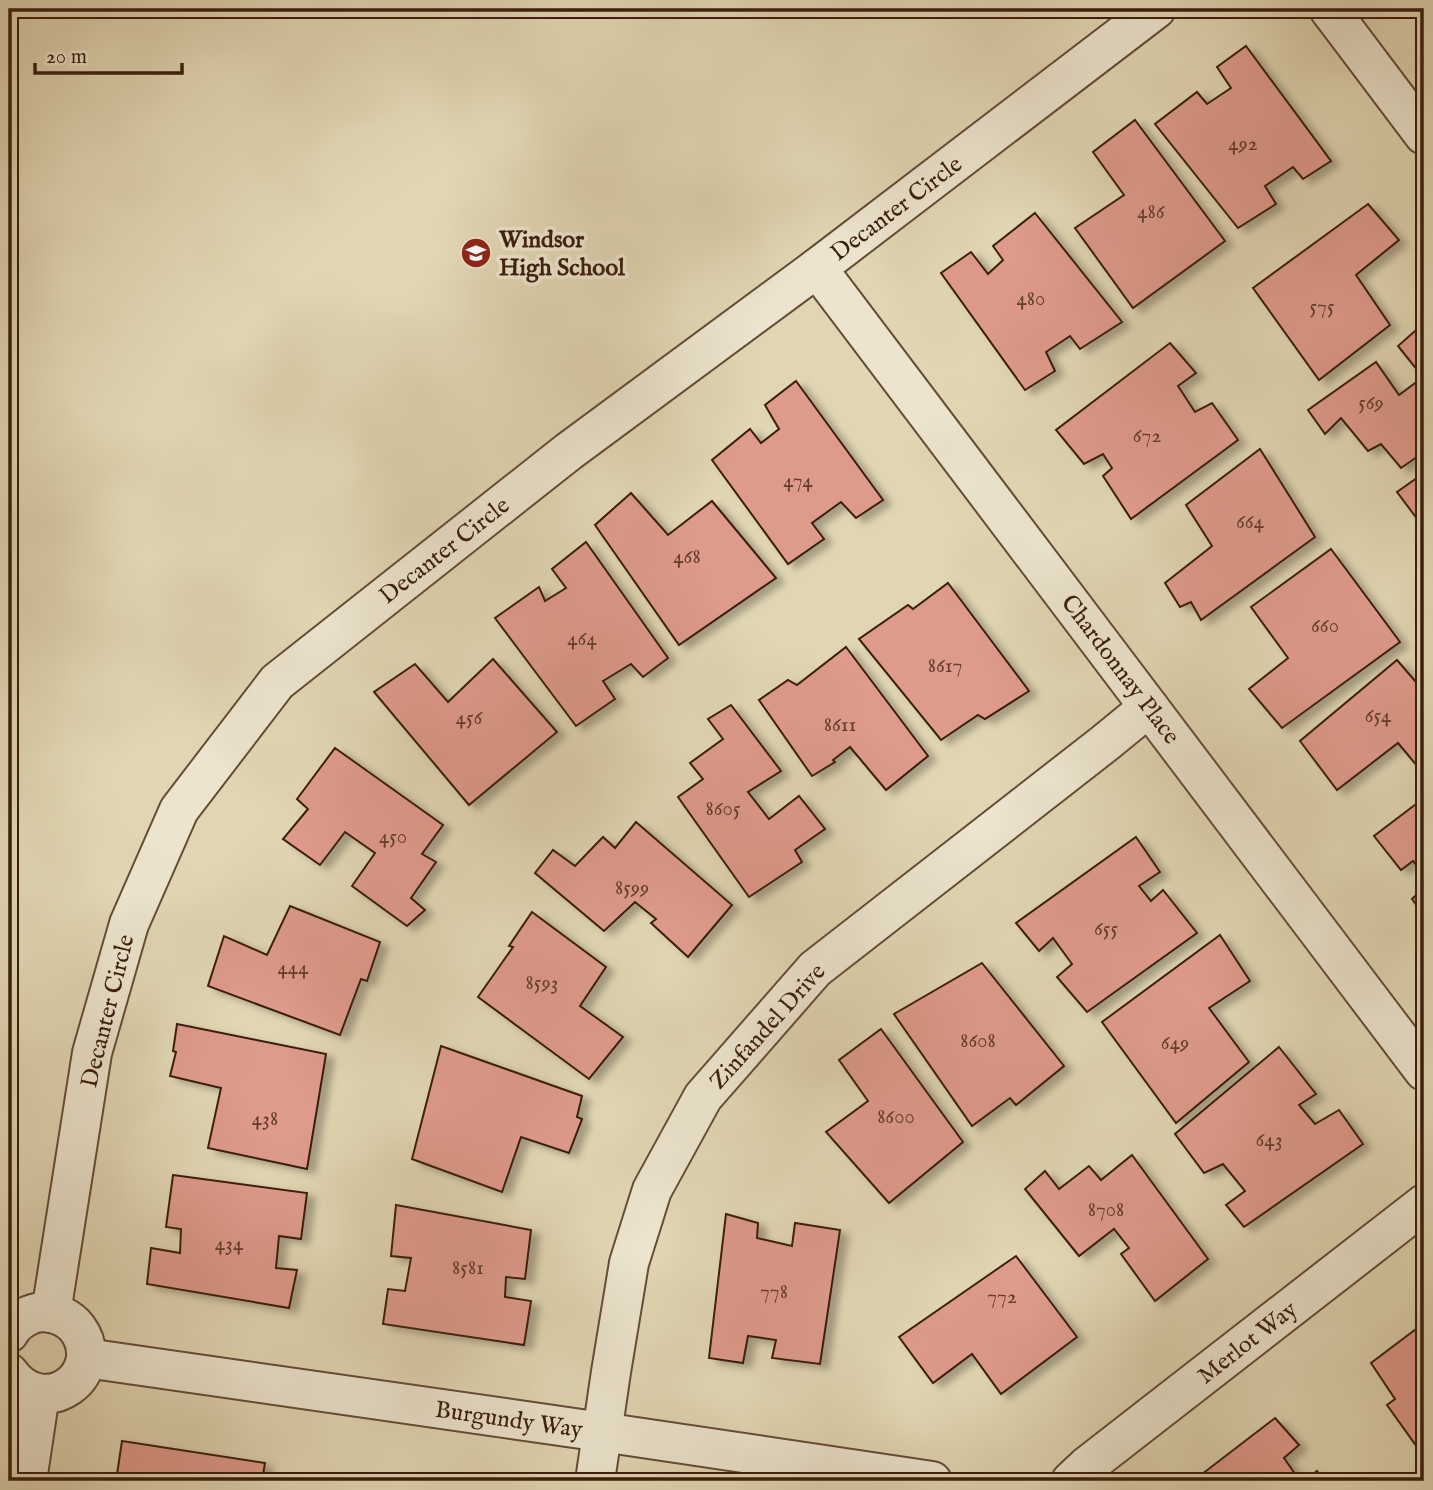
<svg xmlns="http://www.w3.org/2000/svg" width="1433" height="1490" viewBox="0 0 1433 1490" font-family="'IM FELL English',serif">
  <defs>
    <filter id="shadow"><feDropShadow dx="8" dy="4.5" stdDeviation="3.5" flood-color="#0004"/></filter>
  </defs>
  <rect width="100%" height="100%" fill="#e1d6b3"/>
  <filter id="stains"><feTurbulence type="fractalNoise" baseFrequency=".00286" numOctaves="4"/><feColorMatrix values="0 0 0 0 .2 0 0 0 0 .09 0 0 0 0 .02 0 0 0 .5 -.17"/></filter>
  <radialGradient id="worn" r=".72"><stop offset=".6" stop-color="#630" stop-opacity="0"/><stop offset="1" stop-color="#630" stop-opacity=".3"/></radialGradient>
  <g fill="#de9a8b" stroke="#3a1e0c" stroke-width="2" filter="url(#shadow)">
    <polygon points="1246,46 1331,161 1303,179 1293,167 1265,186 1276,204 1238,228 1155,124 1197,92 1207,104 1231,88 1217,67"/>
    <polygon points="1135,120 1225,241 1133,308 1075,228 1124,195 1093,152"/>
    <polygon points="1368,204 1399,240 1356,275 1390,325 1319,380 1253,288"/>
    <polygon points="1035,213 1122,322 1080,349 1070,336 1046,352 1055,371 1025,390 941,273 971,252 988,274 1003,260 993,246"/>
    <polygon points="1424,323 1424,452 1401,468 1381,444 1368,451 1341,418 1325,434 1308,410 1376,362 1399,395 1423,377 1398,346"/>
    <polygon points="1170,343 1196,373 1178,386 1195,412 1212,403 1238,440 1131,519 1103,476 1112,468 1103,454 1084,464 1056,430"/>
    <polygon points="796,381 883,500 856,518 841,502 812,523 824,539 788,564 712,460 750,429 761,443 779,429 765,405"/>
    <polygon points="1260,449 1315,537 1201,620 1191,602 1180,607 1165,583 1212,546 1186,505"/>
    <polygon points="1424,473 1424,528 1397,492"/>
    <polygon points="631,493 668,535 712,501 776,578 679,645 595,525"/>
    <polygon points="586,542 668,658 643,677 631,664 603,681 615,699 576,726 495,618 539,587 545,601 566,588 552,569"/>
    <polygon points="1331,549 1400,642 1282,728 1249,689 1288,658 1251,607"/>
    <polygon points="948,583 1029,691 985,719 978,715 941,740 859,639 908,605 913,609"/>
    <polygon points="846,647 928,756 886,790 850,747 833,760 835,762 812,776 759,700 788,680 797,685"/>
    <polygon points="493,659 557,732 469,805 374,692 415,664 448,702"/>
    <polygon points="1397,660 1421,688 1424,686 1424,772 1423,773 1398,743 1337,790 1300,741"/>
    <polygon points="731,705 781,771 748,792 769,819 799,796 825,829 795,850 802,862 749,897 678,797 703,779 690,763 723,739 708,719"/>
    <polygon points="335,748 443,825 422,854 436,862 411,898 425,910 407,926 352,886 375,853 345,832 320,865 283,839 308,809 297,799"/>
    <polygon points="1424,798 1424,875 1413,861 1401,870 1374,836"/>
    <polygon points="636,822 732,905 688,957 651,923 656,919 635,902 604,931 535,873 553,850 575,866 603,837 615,848"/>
    <polygon points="1136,837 1160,872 1139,886 1151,901 1163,890 1197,933 1087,1012 1057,977 1072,964 1053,938 1039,951 1016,923"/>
    <polygon points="1424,888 1424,916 1412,899"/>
    <polygon points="290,906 380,942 367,981 361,979 340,1035 208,986 224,936 267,955"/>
    <polygon points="532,912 606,967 580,1006 623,1037 589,1079 478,997 513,947 509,946"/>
    <polygon points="1220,935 1250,981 1209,1008 1249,1062 1176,1123 1102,1022"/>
    <polygon points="982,963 1064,1066 1016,1105 1010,1098 972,1126 894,1014"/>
    <polygon points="177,1024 326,1054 307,1169 208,1148 221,1088 170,1076 176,1052 173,1051"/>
    <polygon points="881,1029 963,1142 889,1203 826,1132 868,1101 839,1060"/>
    <polygon points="441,1046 582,1096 577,1117 582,1119 569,1153 521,1137 502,1192 412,1159"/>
    <polygon points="1279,1047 1316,1094 1299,1105 1315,1124 1339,1110 1363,1144 1244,1227 1226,1205 1245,1191 1223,1164 1204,1173 1175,1134"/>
    <polygon points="1132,1155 1208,1259 1155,1301 1121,1254 1129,1248 1114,1229 1079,1256 1025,1189 1045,1171 1059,1189 1089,1166 1101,1180"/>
    <polygon points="173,1175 307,1193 301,1239 279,1236 276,1268 297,1270 289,1308 147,1284 151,1248 180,1253 181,1229 166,1227"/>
    <polygon points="396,1205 531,1230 525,1279 506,1277 505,1297 531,1301 524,1345 383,1324 388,1289 405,1291 411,1258 391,1256"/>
    <polygon points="726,1214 758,1223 757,1238 792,1246 795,1223 840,1230 820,1364 772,1358 776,1340 748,1336 743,1363 709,1358"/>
    <polygon points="1016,1256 1077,1337 1001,1394 972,1354 933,1383 899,1337"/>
    <polygon points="1424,1323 1424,1452 1422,1454 1387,1405 1395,1399 1371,1363"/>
    <polygon points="1275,1418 1299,1445 1284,1458 1300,1481 1193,1481"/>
    <polygon points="122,1441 265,1463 262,1481 116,1481"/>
    <polygon points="1317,1471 1325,1481 1305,1481"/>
    <polygon points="360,1477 394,1481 360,1481"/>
  </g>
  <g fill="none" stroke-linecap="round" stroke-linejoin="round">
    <g stroke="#644c36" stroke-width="42">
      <g id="minor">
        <polyline points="1329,9 1424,135"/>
        <polyline points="817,268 1424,1071"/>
        <polyline points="51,1313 92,1053 129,924 179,810 277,682 568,452 817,268 1156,9"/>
        <path d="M9,1333C15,1321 31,1312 44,1312C57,1313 69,1318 77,1328C110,1373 45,1423 9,1373"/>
        <polyline points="86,1358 602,1432 932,1481"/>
        <polyline points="27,1481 40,1394"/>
        <polyline points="595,1481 611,1372 629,1263 652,1190 703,1097 815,969 1105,743 1149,707"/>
        <polyline points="1071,1481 1087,1466 1424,1204"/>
      </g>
    </g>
    <use href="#minor" stroke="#ece4ce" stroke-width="38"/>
  </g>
  <defs>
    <g id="school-disc" transform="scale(1.575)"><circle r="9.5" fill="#8f2418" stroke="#ece4ce"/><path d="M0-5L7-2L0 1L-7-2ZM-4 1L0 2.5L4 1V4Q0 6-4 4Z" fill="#fff"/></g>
  </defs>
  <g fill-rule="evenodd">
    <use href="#school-disc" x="476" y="253"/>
  </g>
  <g text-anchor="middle" stroke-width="7" stroke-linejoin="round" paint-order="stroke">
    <g font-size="21" fill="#633d2c">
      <text x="1243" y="150">492</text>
      <text x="1151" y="218">486</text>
      <text x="1031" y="305">480</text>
      <text x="1322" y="313">575</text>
      <text x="1371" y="409">569</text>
      <text x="1147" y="442">672</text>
      <text x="798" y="487">474</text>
      <text x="1250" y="528">664</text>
      <text x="687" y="563">468</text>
      <text x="1325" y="632">660</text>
      <text x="582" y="645">464</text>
      <text x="945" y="672">8617</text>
      <text x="1378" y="722">654</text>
      <text x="469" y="724">456</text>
      <text x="840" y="731">8611</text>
      <text x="723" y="815">8605</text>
      <text x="393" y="843">450</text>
      <text x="632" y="894">8599</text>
      <text x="1106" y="935">655</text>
      <text x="293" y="974">444</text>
      <text x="542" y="989">8593</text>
      <text x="978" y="1047">8608</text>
      <text x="1175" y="1049">649</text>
      <text x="896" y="1123">8600</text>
      <text x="265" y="1125">438</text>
      <text x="1269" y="1146">643</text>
      <text x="1106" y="1216">8708</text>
      <text x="229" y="1250">434</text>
      <text x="468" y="1274">8581</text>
      <text x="774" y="1298">778</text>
      <text x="1002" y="1303">772</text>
    </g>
    <g font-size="24" fill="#3a1e0c" stroke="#ece4ce">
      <text transform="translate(896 208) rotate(-37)" y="8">Decanter Circle</text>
      <text transform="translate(444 550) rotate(-38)" y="8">Decanter Circle</text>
      <text transform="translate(1121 669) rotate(53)" y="8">Chardonnay Place</text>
      <text transform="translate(107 1011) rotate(-76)" y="8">Decanter Circle</text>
      <text transform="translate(767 1026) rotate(-48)" y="8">Zinfandel Drive</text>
      <text transform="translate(1247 1342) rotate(-38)" y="8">Merlot Way</text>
      <text transform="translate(509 1419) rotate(8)" y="8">Burgundy Way</text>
    </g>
    <g font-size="24" font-weight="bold" fill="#3a1e0c" stroke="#ece4ce" text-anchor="start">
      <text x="499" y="247">Windsor<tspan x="499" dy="28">High School</tspan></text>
    </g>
  </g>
  <rect width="1433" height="1490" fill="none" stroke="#e1d6b3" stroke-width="35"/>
  <rect x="10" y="10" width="1412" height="1469" fill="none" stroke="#3a1e0c" stroke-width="3.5"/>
  <rect x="18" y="18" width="1398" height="1455" fill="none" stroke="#3a1e0c" stroke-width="2"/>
  <path d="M35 63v10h147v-10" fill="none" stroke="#3a1e0c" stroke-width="3.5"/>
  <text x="46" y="63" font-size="21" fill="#3a1e0c" stroke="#ece4ce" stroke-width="5" paint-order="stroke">20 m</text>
  <rect width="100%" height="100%" filter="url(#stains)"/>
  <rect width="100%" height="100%" fill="url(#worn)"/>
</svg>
